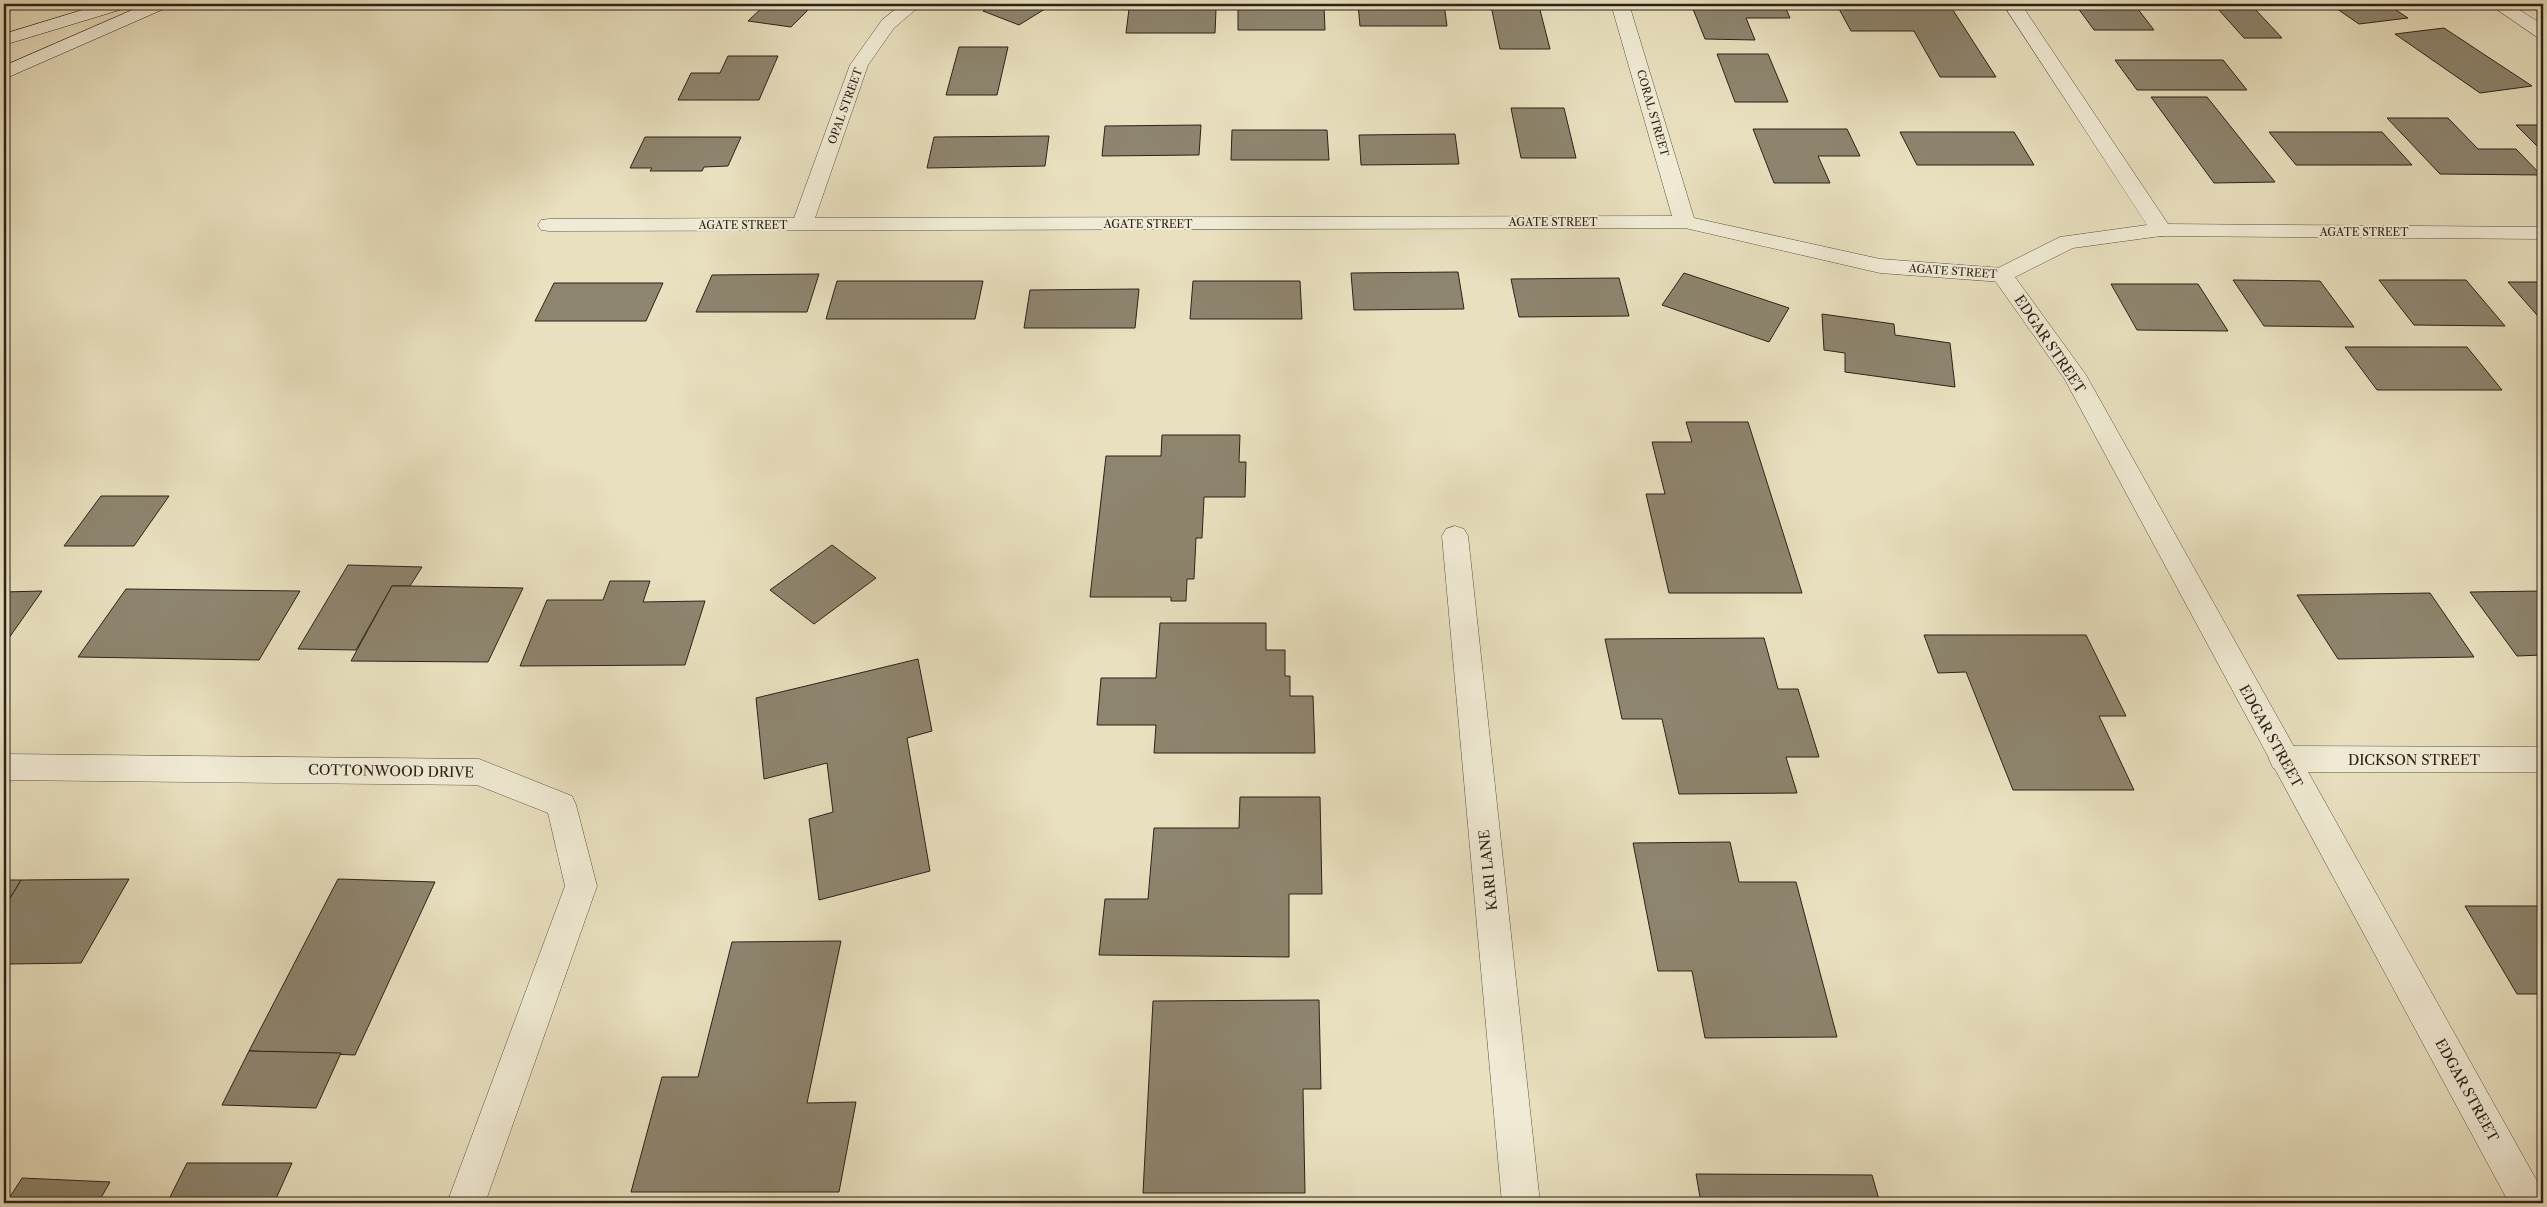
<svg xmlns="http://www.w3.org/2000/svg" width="2547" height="1207" viewBox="0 0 2547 1207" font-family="'Libre Caslon Text',serif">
  <rect width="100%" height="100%" fill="#e9e0bf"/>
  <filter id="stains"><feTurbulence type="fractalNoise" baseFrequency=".004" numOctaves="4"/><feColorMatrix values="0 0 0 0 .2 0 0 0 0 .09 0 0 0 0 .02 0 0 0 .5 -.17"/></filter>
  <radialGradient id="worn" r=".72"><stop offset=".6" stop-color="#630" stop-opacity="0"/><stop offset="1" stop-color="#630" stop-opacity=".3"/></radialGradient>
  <g fill="#8e856f" stroke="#2c2218">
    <polygon points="766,4 823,4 817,9 810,8 791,27 748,21"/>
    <polygon points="995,4 1053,4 1019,25 983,11"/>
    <polygon points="1358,4 1444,4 1447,26 1360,26"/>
    <polygon points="1691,4 1784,4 1790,18 1746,18 1755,40 1705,39"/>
    <polygon points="1899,4 1949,4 1996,77 1940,77 1914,31 1851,31 1838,7 1900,7"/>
    <polygon points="2075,4 2134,4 2154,30 2094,30"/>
    <polygon points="2330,4 2387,4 2408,18 2359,24"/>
    <polygon points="1238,6 1324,6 1325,30 1238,30"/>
    <polygon points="1491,6 1539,6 1550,49 1500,49"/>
    <polygon points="2254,8 2282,38 2244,38 2218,9"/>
    <polygon points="1129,9 1216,9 1215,33 1126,33"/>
    <polygon points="2444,28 2532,86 2480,93 2395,34"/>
    <polygon points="959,47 1008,47 997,95 946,95"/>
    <polygon points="1717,54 1768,54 1788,102 1735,102"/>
    <polygon points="728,56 778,56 759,100 678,100 691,73 720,73"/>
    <polygon points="2115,60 2223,60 2247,90 2137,90"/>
    <polygon points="2151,97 2207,97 2275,182 2214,183"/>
    <polygon points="1511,108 1564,108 1576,158 1521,158"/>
    <polygon points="2387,118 2448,118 2478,149 2516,149 2541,175 2440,174"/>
    <polygon points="1201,125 1199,155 1102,156 1105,126"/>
    <polygon points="2516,125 2543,125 2543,152"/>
    <polygon points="1753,129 1847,129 1860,156 1818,156 1830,183 1774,183"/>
    <polygon points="1232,130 1327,130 1329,160 1231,160"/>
    <polygon points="1900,132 2014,132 2034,165 1917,165"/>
    <polygon points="2269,132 2382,132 2412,165 2296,165"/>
    <polygon points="1455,134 1459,164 1361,165 1359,135"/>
    <polygon points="1049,136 1045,166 927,168 934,137"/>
    <polygon points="645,137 741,137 728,166 704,167 702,171 650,171 652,168 630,168"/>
    <polygon points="1458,272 1464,309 1354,310 1351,273"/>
    <polygon points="1684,273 1789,308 1769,342 1662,305"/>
    <polygon points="819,274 807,312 696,312 712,275"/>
    <polygon points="1619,278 1629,316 1519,317 1511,279"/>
    <polygon points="2233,280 2320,281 2354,327 2264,326"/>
    <polygon points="2379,280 2466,280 2505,326 2414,325"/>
    <polygon points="837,281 983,281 975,319 826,319"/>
    <polygon points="1193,281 1300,281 1302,319 1190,319"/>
    <polygon points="2508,282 2543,282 2543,322"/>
    <polygon points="554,283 663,283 646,321 535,321"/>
    <polygon points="2111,284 2198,284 2228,331 2137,330"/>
    <polygon points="1139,289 1135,328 1024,328 1030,290"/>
    <polygon points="1822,314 1894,324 1895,335 1950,343 1955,387 1845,372 1845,353 1824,350"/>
    <polygon points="2345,347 2467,347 2502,390 2377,390"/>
    <polygon points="1686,422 1748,422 1802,593 1669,593 1646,494 1665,494 1652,442 1692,442"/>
    <polygon points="1162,435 1240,435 1239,462 1246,462 1245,497 1204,497 1202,538 1196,538 1194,579 1187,579 1186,601 1171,601 1171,597 1090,597 1106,456 1161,456"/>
    <polygon points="101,496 169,496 134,546 64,546"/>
    <polygon points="832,545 876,578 814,624 770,590"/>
    <polygon points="348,565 422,567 410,586 392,586 356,650 298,649"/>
    <polygon points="610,581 650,581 643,602 705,601 685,665 520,666 547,600 603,600"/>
    <polygon points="392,586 410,586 523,588 488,662 351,661"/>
    <polygon points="126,589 300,591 259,660 78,657"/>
    <polygon points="42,591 4,645 4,592"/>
    <polygon points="2543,591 2543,655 2517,656 2470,592"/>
    <polygon points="2430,593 2474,657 2338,659 2297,595"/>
    <polygon points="1160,623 1266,623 1266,650 1285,650 1285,676 1290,676 1290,696 1313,696 1315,753 1154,753 1156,725 1097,725 1101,678 1156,678"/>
    <polygon points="1924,635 2086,635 2126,716 2099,716 2134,790 2013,790 1966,672 1938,673"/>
    <polygon points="1764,638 1778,689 1798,689 1819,757 1786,757 1797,793 1679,794 1662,719 1622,719 1605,639"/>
    <polygon points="918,659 932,731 907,738 930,871 819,900 809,819 833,812 827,763 764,779 756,698"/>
    <polygon points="1240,797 1320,797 1322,894 1289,894 1289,957 1099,955 1105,899 1148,899 1154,828 1239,828"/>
    <polygon points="1730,842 1739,882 1796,882 1837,1037 1705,1038 1692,971 1658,971 1633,843"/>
    <polygon points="129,879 81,963 10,964 4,974 4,908 21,880"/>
    <polygon points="338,879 435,882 355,1055 249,1051"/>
    <polygon points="4,880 21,880 4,908"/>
    <polygon points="2465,906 2543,906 2543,994 2517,994"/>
    <polygon points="841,941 807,1103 856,1102 839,1192 631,1192 662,1077 698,1077 732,942"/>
    <polygon points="1319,1000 1321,1089 1303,1089 1305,1193 1143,1193 1153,1001"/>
    <polygon points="249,1051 341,1053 316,1108 222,1105"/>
    <polygon points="187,1163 292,1163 274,1203 167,1203"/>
    <polygon points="1696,1174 1872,1175 1880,1203 1701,1203"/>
    <polygon points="22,1178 110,1182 98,1203 6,1203"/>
  </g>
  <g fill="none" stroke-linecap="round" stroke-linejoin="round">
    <g stroke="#5b5242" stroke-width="1">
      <g id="minor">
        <polygon points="902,4 922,4 894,28 868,65 815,218 1672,216 1611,4 1629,4 1694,218 1880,259 2002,268 2010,270 2013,275 2010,280 2002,282 1880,273 1685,228 549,231 541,230 538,225 541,220 549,219 794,218 850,65 882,20"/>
        <polygon points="2489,4 2510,4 2543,25 2543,38 2537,37"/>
        <polygon points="2161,224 2543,227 2543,239 2161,236 2153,235 2150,230 2153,225"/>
        <polygon points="1455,526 1464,529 1468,536 1540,1203 1502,1203 1442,536 1446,529"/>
        <polygon points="2284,746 2543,747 2543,772 2284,772 2273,768 2269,759 2273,750"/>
        <polygon points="4,754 479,759 572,796 576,805 597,886 485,1203 447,1203 565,886 548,813 477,785 4,780"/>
      </g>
    </g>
    <g stroke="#5b5242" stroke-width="1">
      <polygon id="tertiary" points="2003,4 2021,4 2172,230 2169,235 2161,236 2073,248 2015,277 2086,375 2542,1190 2543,1203 2509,1203 2064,378 1991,275 1994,270 2060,237 2147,225"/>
    </g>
    <g stroke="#2c2218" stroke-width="1">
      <g id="secondary">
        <polygon points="102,4 129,4 126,8 4,45 4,34"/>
        <polygon points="146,4 169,4 166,8 4,79 4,66"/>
      </g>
    </g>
    <use href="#minor" fill="#f1ebd5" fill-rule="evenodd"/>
    <use href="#tertiary" fill="#f1ebd5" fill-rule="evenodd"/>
    <use href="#secondary" fill="#f1ebd5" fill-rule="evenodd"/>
  </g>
  <g text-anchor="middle" stroke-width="4" stroke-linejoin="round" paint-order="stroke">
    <g font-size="11" fill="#2c2218" stroke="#f1ebd5">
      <text transform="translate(845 106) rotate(-70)" y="4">OPAL STREET</text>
      <text transform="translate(1653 113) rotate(74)" y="4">CORAL STREET</text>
      <text x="1553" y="226">AGATE STREET</text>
      <text x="1148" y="228">AGATE STREET</text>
      <text x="743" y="229">AGATE STREET</text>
      <text x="2364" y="236">AGATE STREET</text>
      <text transform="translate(1953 271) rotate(4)" y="4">AGATE STREET</text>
    </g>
    <g font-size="14" fill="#2c2218" stroke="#f1ebd5">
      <text transform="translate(2050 344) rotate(56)" y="5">EDGAR STREET</text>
      <text transform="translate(2271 736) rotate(61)" y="5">EDGAR STREET</text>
      <text x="2414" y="765">DICKSON STREET</text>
      <text transform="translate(391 771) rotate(1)" y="5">COTTONWOOD DRIVE</text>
      <text transform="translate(1488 870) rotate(-96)" y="5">KARI LANE</text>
      <text transform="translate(2467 1090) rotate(61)" y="5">EDGAR STREET</text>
    </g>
  </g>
  <rect width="2547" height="1207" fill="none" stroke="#e9e0bf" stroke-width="20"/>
  <rect x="5" y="5" width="2537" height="1197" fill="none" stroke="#2c2218" stroke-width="2.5"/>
  <rect x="10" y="10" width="2527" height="1187" fill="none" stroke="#2c2218"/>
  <rect width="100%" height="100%" filter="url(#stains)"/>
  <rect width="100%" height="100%" fill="url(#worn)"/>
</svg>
